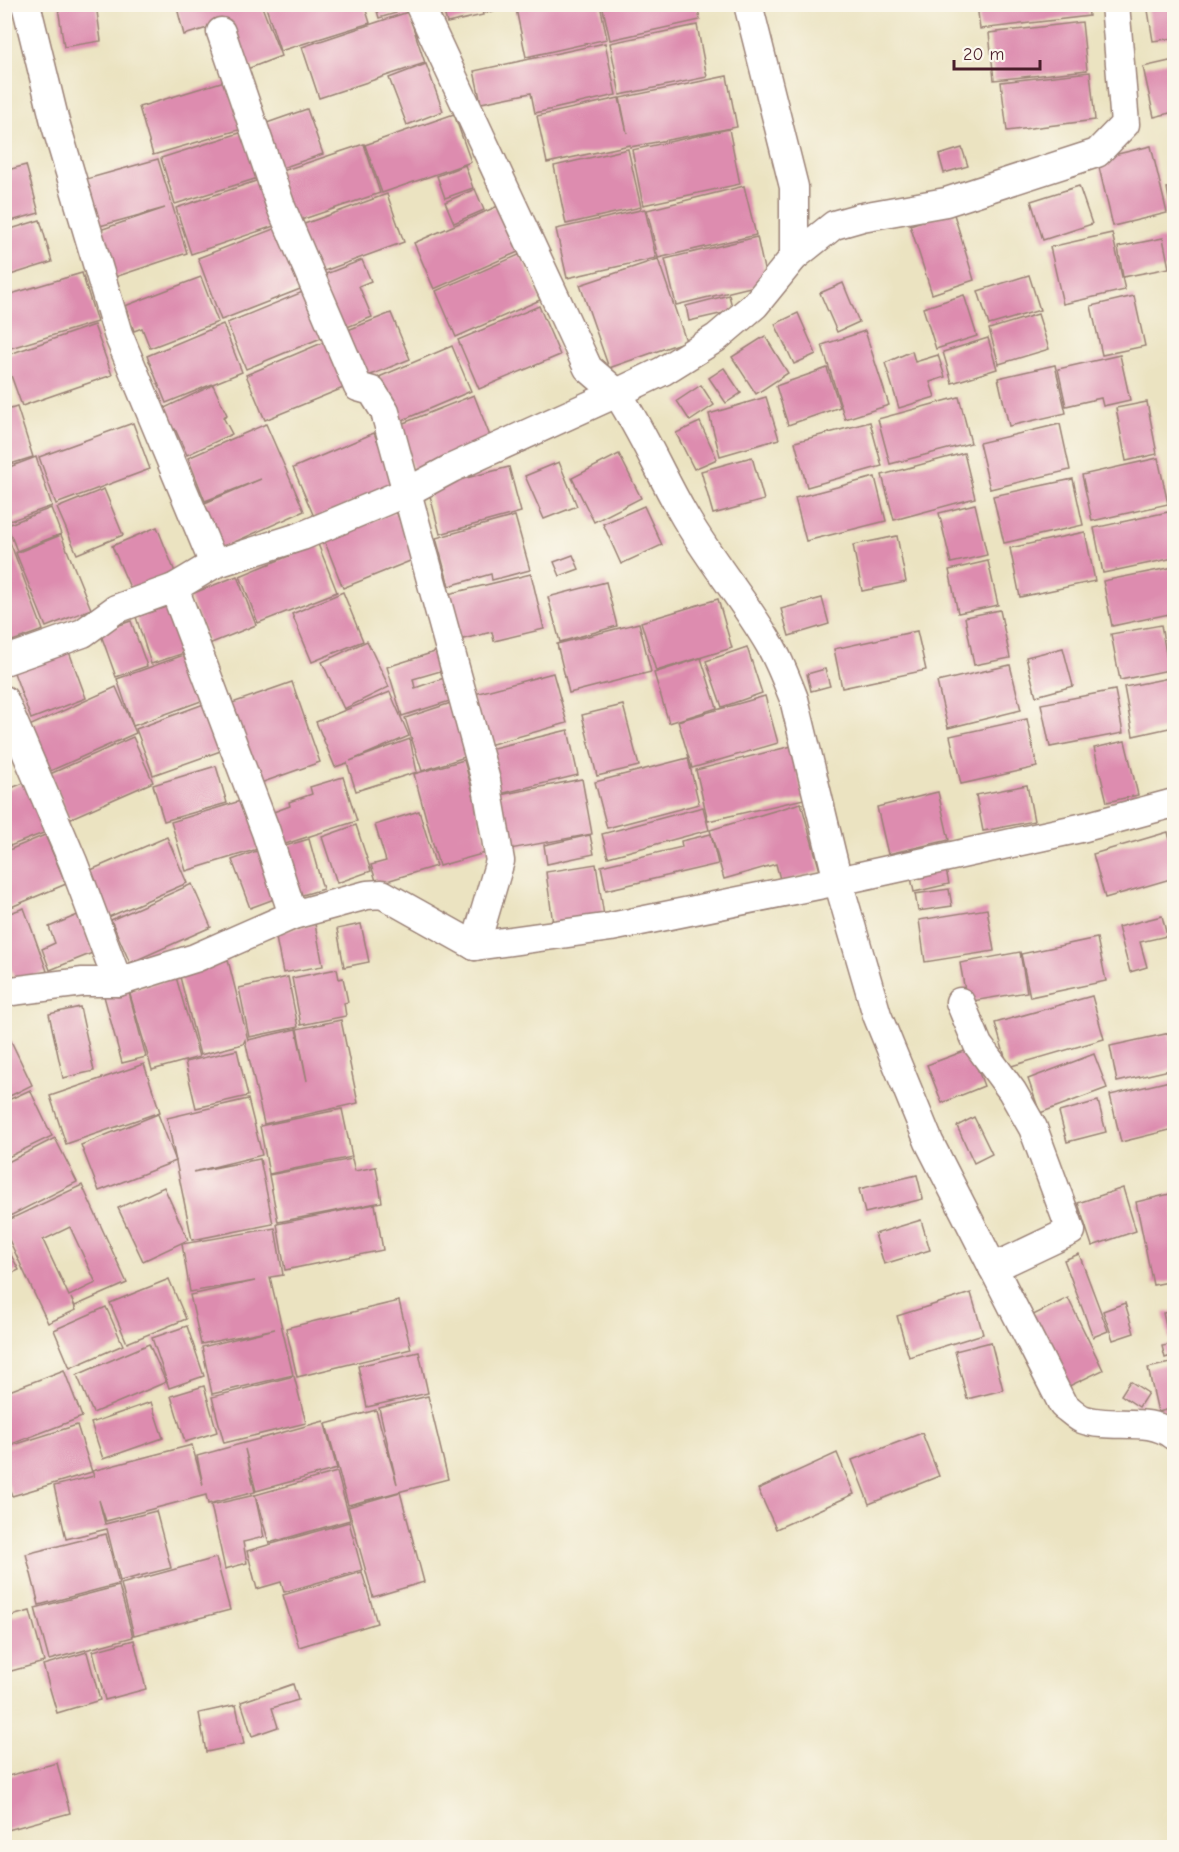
<svg xmlns="http://www.w3.org/2000/svg" width="1179" height="1852" viewBox="0 0 1179 1852" font-family="'Comic Neue',sans-serif">
  <rect width="100%" height="100%" fill="#fbf7ec"/>
  <filter id="ink" filterUnits="userSpaceOnUse"><feTurbulence type="fractalNoise" baseFrequency=".0167" numOctaves="2"/><feDisplacementMap in="SourceGraphic" scale="12" xChannelSelector="R" yChannelSelector="G"/><feConvolveMatrix kernelMatrix="1 2 1 2 8 2 1 2 1" color-interpolation-filters="sRGB"/></filter>
  <filter id="wash" filterUnits="userSpaceOnUse"><feTurbulence type="fractalNoise" baseFrequency=".008" numOctaves="4" result="noise"/><feDisplacementMap in="SourceGraphic" scale="24" xChannelSelector="R" yChannelSelector="G"/><feGaussianBlur stdDeviation="1.35" result="paint"/><feColorMatrix in="noise" values="0 0 0 0 0 0 0 0 0 0 0 0 0 0 0 0 0 1.4 0 .05"/><feComposite in="paint" operator="in"/></filter>
  <g filter="url(#wash)">
    <rect width="100%" height="100%" fill="#ebe3c1"/>
    <g id="blocks">
      <g fill="#dd8caf" fill-rule="evenodd">
        <polygon points="73,4 96,4 101,41 64,47 58,7"/>
        <polygon points="176,4 261,4 281,56 242,71 224,23 184,35"/>
        <polygon points="265,4 364,4 370,23 280,51"/>
        <polygon points="375,4 393,4 396,13 379,18"/>
        <polygon points="436,4 481,4 483,15 447,23 444,12 438,14"/>
        <polygon points="483,4 515,4 515,5 485,13"/>
        <polygon points="535,4 600,4 607,39 526,57 516,9"/>
        <polygon points="602,4 697,4 700,20 610,40"/>
        <polygon points="977,4 1088,4 1089,16 980,29"/>
        <polygon points="1147,4 1174,4 1174,38 1153,41"/>
        <polygon points="408,12 425,63 319,98 302,47"/>
        <polygon points="1082,22 1087,70 994,80 989,33"/>
        <polygon points="697,25 707,77 620,95 610,43"/>
        <polygon points="605,43 616,95 535,113 531,93 481,103 474,71"/>
        <polygon points="1174,60 1174,112 1154,117 1143,67"/>
        <polygon points="426,64 443,111 407,125 389,78"/>
        <polygon points="1090,72 1095,120 1007,131 1001,82"/>
        <polygon points="727,76 737,127 630,147 630,145 547,163 537,116 619,98 627,133 620,98"/>
        <polygon points="228,80 242,129 153,155 139,107"/>
        <polygon points="307,109 323,154 279,169 264,124"/>
        <polygon points="454,114 471,162 382,193 365,145"/>
        <polygon points="729,129 740,184 643,205 632,150"/>
        <polygon points="243,132 258,178 175,204 161,158"/>
        <polygon points="364,144 380,193 292,223 276,173"/>
        <polygon points="1151,146 1167,213 1113,226 1097,159"/>
        <polygon points="962,148 968,166 944,173 939,155"/>
        <polygon points="628,149 641,207 566,224 554,166"/>
        <polygon points="158,159 187,253 109,279 94,232 165,208 89,229 76,182"/>
        <polygon points="26,165 39,213 4,223 4,171"/>
        <polygon points="465,165 473,188 445,198 437,176"/>
        <polygon points="259,180 274,226 191,254 176,208"/>
        <polygon points="744,186 756,235 658,258 647,210"/>
        <polygon points="1079,186 1092,224 1043,240 1031,201"/>
        <polygon points="1174,187 1174,223 1173,223 1167,188"/>
        <polygon points="475,189 484,210 454,223 445,202"/>
        <polygon points="387,194 404,242 313,275 296,227"/>
        <polygon points="498,206 518,252 434,289 414,243"/>
        <polygon points="645,209 656,258 567,278 556,229"/>
        <polygon points="953,211 974,280 932,294 910,225"/>
        <polygon points="40,220 52,262 4,277 4,231"/>
        <polygon points="284,225 308,286 221,320 198,258"/>
        <polygon points="1112,233 1125,290 1063,304 1050,247"/>
        <polygon points="757,237 767,283 676,305 665,259"/>
        <polygon points="1163,238 1169,268 1123,277 1118,247"/>
        <polygon points="521,254 540,300 456,337 436,291"/>
        <polygon points="658,259 686,341 609,368 580,285"/>
        <polygon points="362,260 371,281 359,286 372,317 340,330 318,277"/>
        <polygon points="82,273 97,322 4,350 4,296"/>
        <polygon points="1029,275 1040,310 989,325 978,291"/>
        <polygon points="201,277 218,322 150,348 142,328 134,331 125,306"/>
        <polygon points="843,283 859,322 837,332 820,293"/>
        <polygon points="310,289 328,335 246,369 227,323"/>
        <polygon points="729,295 733,311 689,321 686,306"/>
        <polygon points="964,295 977,336 936,349 923,308"/>
        <polygon points="1134,296 1145,346 1102,355 1091,306"/>
        <polygon points="539,306 560,355 479,389 458,340"/>
        <polygon points="391,313 410,359 361,379 343,332"/>
        <polygon points="798,313 816,354 794,364 775,324"/>
        <polygon points="1038,314 1049,349 999,364 989,329"/>
        <polygon points="223,324 242,372 166,403 147,356"/>
        <polygon points="94,325 112,375 22,406 4,356"/>
        <polygon points="865,331 889,405 845,419 822,345"/>
        <polygon points="765,336 788,373 756,394 732,357"/>
        <polygon points="988,338 997,369 952,383 943,352"/>
        <polygon points="329,340 348,386 265,420 246,375"/>
        <polygon points="452,346 471,391 398,422 379,377"/>
        <polygon points="912,351 915,362 938,355 945,377 930,382 935,397 899,408 885,363"/>
        <polygon points="1120,355 1130,400 1103,406 1101,398 1066,406 1058,369"/>
        <polygon points="1055,365 1066,413 1009,426 998,378"/>
        <polygon points="724,368 741,393 726,403 709,378"/>
        <polygon points="827,368 840,407 788,425 776,386"/>
        <polygon points="213,385 227,415 223,417 232,434 187,455 175,429 168,432 158,411"/>
        <polygon points="701,385 714,405 690,421 677,401"/>
        <polygon points="474,395 493,444 415,474 396,426"/>
        <polygon points="766,397 779,439 720,456 709,414"/>
        <polygon points="959,397 971,443 890,464 878,419"/>
        <polygon points="1147,402 1157,454 1126,461 1116,408"/>
        <polygon points="17,407 33,457 4,466 4,411"/>
        <polygon points="700,422 717,459 694,469 676,433"/>
        <polygon points="870,422 882,466 807,487 795,442"/>
        <polygon points="133,423 150,469 56,504 39,457"/>
        <polygon points="266,424 304,511 219,549 200,505 261,479 205,501 188,458"/>
        <polygon points="1060,424 1070,470 990,489 979,443"/>
        <polygon points="374,433 396,484 315,519 293,468"/>
        <polygon points="964,453 975,498 894,520 882,475"/>
        <polygon points="619,454 641,498 594,522 572,478"/>
        <polygon points="36,457 52,506 4,523 4,469"/>
        <polygon points="752,457 764,500 713,514 701,471"/>
        <polygon points="1158,458 1168,504 1092,521 1082,475"/>
        <polygon points="559,462 577,506 544,519 525,476"/>
        <polygon points="509,467 521,512 440,534 428,488"/>
        <polygon points="875,477 886,521 806,541 795,498"/>
        <polygon points="1073,479 1083,525 1004,543 993,496"/>
        <polygon points="104,489 123,535 77,554 57,508"/>
        <polygon points="975,504 987,555 951,563 939,513"/>
        <polygon points="644,506 662,545 621,564 603,524"/>
        <polygon points="51,508 61,534 17,551 7,525"/>
        <polygon points="396,511 415,559 343,588 324,540"/>
        <polygon points="1168,512 1174,542 1174,558 1103,573 1094,528"/>
        <polygon points="515,516 530,570 492,580 491,574 449,586 436,538"/>
        <polygon points="157,527 175,572 131,590 112,546"/>
        <polygon points="1085,532 1095,581 1020,597 1010,548"/>
        <polygon points="7,534 43,630 4,644 4,535"/>
        <polygon points="61,535 91,609 46,627 16,553"/>
        <polygon points="897,536 906,582 862,591 853,545"/>
        <polygon points="318,544 337,592 258,623 240,576"/>
        <polygon points="573,555 579,569 560,576 554,562"/>
        <polygon points="988,561 998,605 958,613 949,570"/>
        <polygon points="1174,567 1174,613 1112,626 1103,581"/>
        <polygon points="531,574 544,629 494,641 492,632 459,640 448,594"/>
        <polygon points="237,576 256,625 209,644 189,595"/>
        <polygon points="606,582 617,626 560,642 548,597"/>
        <polygon points="343,592 363,641 312,662 292,614"/>
        <polygon points="822,598 829,624 789,636 781,609"/>
        <polygon points="718,599 732,648 656,671 641,622"/>
        <polygon points="178,603 193,650 151,664 136,617"/>
        <polygon points="1000,610 1010,658 974,665 965,617"/>
        <polygon points="131,621 147,666 116,677 100,632"/>
        <polygon points="639,623 651,672 569,693 557,644"/>
        <polygon points="1161,625 1169,670 1120,680 1111,634"/>
        <polygon points="917,631 926,670 842,688 834,649"/>
        <polygon points="367,641 389,687 344,709 322,662"/>
        <polygon points="747,647 762,693 722,707 706,661"/>
        <polygon points="1063,648 1073,686 1036,696 1026,657"/>
        <polygon points="68,649 86,698 31,719 13,670"/>
        <polygon points="195,651 212,697 133,726 117,679"/>
        <polygon points="438,651 444,670 413,679 415,688 447,677 453,700 402,716 387,667"/>
        <polygon points="701,658 717,708 669,723 654,673"/>
        <polygon points="1010,665 1021,710 948,728 937,682"/>
        <polygon points="825,669 830,686 811,691 807,674"/>
        <polygon points="553,673 567,723 485,746 471,695"/>
        <polygon points="1174,677 1174,727 1133,736 1124,687"/>
        <polygon points="292,682 320,762 252,786 224,706"/>
        <polygon points="116,687 136,733 50,771 29,726"/>
        <polygon points="1115,690 1123,733 1050,747 1041,704"/>
        <polygon points="390,692 409,736 350,761 410,739 417,772 356,791 347,763 335,767 316,722"/>
        <polygon points="765,696 778,743 692,768 678,721"/>
        <polygon points="212,701 229,748 153,775 136,729"/>
        <polygon points="454,702 471,755 422,771 405,718"/>
        <polygon points="623,705 639,766 597,776 582,715"/>
        <polygon points="1027,719 1037,767 961,784 950,736"/>
        <polygon points="568,730 578,775 496,795 485,750"/>
        <polygon points="133,737 153,782 69,819 50,774"/>
        <polygon points="1125,741 1138,795 1107,802 1094,748"/>
        <polygon points="792,746 804,799 708,821 696,770"/>
        <polygon points="688,758 699,804 607,828 595,782"/>
        <polygon points="464,760 489,852 439,866 414,774"/>
        <polygon points="216,766 227,803 164,821 153,785"/>
        <polygon points="343,777 357,821 279,846 268,814 290,806 289,802 312,794 310,787"/>
        <polygon points="582,779 592,834 505,850 495,796"/>
        <polygon points="26,782 46,832 10,846 4,832 4,791"/>
        <polygon points="1027,785 1034,821 983,831 976,795"/>
        <polygon points="938,792 949,840 888,854 877,807"/>
        <polygon points="247,799 261,848 186,871 171,822"/>
        <polygon points="801,803 820,871 781,883 776,864 724,879 710,830"/>
        <polygon points="703,807 709,830 608,857 602,834"/>
        <polygon points="419,811 436,866 377,884 371,865 386,861 375,825"/>
        <polygon points="356,825 371,871 337,883 322,837"/>
        <polygon points="1168,832 1174,855 1174,878 1105,898 1093,854"/>
        <polygon points="711,834 718,864 606,890 601,866 682,847 681,841"/>
        <polygon points="45,835 66,884 4,910 4,852"/>
        <polygon points="590,835 594,854 547,864 544,845"/>
        <polygon points="167,837 187,883 104,919 84,873"/>
        <polygon points="309,839 323,889 289,899 275,849"/>
        <polygon points="268,847 285,895 250,908 232,860"/>
        <polygon points="596,864 604,916 553,924 546,872"/>
        <polygon points="945,865 949,884 914,892 910,873"/>
        <polygon points="192,884 211,927 130,963 111,920"/>
        <polygon points="949,889 952,906 918,911 915,894"/>
        <polygon points="24,908 47,971 16,983 4,951 4,915"/>
        <polygon points="987,909 994,951 925,962 919,920"/>
        <polygon points="80,914 95,952 50,970 42,949 55,943 49,927"/>
        <polygon points="1162,916 1167,936 1140,942 1147,967 1130,972 1118,927"/>
        <polygon points="315,924 323,966 283,973 275,933"/>
        <polygon points="361,924 369,962 344,967 337,929"/>
        <polygon points="1097,938 1106,981 1030,997 1021,954"/>
        <polygon points="1020,952 1027,992 967,1002 960,963"/>
        <polygon points="228,960 248,1040 296,1029 307,1081 297,1029 341,1020 358,1103 264,1124 245,1040 243,1044 200,1055 179,973"/>
        <polygon points="337,969 339,979 343,978 348,1002 344,1003 346,1016 301,1025 292,978"/>
        <polygon points="176,977 199,1057 152,1070 129,991"/>
        <polygon points="288,977 298,1027 249,1037 239,988"/>
        <polygon points="128,989 146,1057 122,1063 104,996"/>
        <polygon points="1092,996 1104,1039 1008,1067 995,1023"/>
        <polygon points="80,1007 94,1071 63,1078 49,1014"/>
        <polygon points="1170,1033 1174,1069 1117,1082 1110,1046"/>
        <polygon points="11,1041 32,1085 4,1099 4,1044"/>
        <polygon points="970,1049 984,1086 942,1103 927,1065"/>
        <polygon points="237,1050 248,1096 196,1108 185,1062"/>
        <polygon points="1094,1054 1107,1088 1040,1113 1028,1079"/>
        <polygon points="144,1064 160,1112 66,1144 50,1096"/>
        <polygon points="1174,1080 1174,1129 1121,1142 1110,1095"/>
        <polygon points="30,1090 52,1136 4,1159 4,1102"/>
        <polygon points="248,1099 262,1155 193,1172 260,1159 273,1224 192,1240 167,1118"/>
        <polygon points="1098,1101 1106,1132 1067,1142 1059,1112"/>
        <polygon points="342,1109 352,1157 269,1174 260,1126"/>
        <polygon points="158,1114 176,1161 99,1191 81,1145"/>
        <polygon points="974,1117 992,1154 974,1163 957,1126"/>
        <polygon points="55,1138 77,1182 4,1219 4,1164"/>
        <polygon points="352,1159 355,1171 376,1167 382,1202 278,1222 269,1175"/>
        <polygon points="917,1175 923,1199 865,1213 859,1189"/>
        <path d="M82,1185L127,1283L75,1306L71,1298L76,1310L48,1323L4,1229V1222ZM70,1227L96,1283L69,1296L43,1240Z"/>
        <polygon points="164,1187 188,1240 143,1261 118,1208"/>
        <polygon points="1123,1188 1136,1231 1092,1246 1078,1203"/>
        <polygon points="1174,1193 1174,1281 1153,1285 1136,1202"/>
        <polygon points="375,1204 383,1250 285,1270 277,1224"/>
        <polygon points="921,1220 930,1250 884,1264 875,1234"/>
        <polygon points="275,1228 283,1275 270,1277 293,1375 212,1394 202,1347 275,1329 201,1344 190,1295 255,1281 190,1292 182,1244"/>
        <polygon points="4,1242 19,1270 4,1277"/>
        <polygon points="1079,1254 1108,1331 1093,1337 1064,1260"/>
        <polygon points="169,1279 186,1319 127,1343 110,1303"/>
        <polygon points="971,1293 983,1334 909,1357 897,1316"/>
        <polygon points="1068,1298 1103,1370 1063,1389 1029,1317"/>
        <polygon points="399,1301 411,1349 297,1377 286,1328"/>
        <polygon points="1125,1303 1134,1333 1113,1340 1103,1311"/>
        <polygon points="106,1307 123,1345 70,1368 54,1330"/>
        <polygon points="1174,1311 1174,1338 1169,1339 1163,1313"/>
        <polygon points="187,1326 204,1376 169,1388 152,1338"/>
        <polygon points="991,1342 1003,1390 967,1399 955,1351"/>
        <polygon points="149,1344 166,1382 93,1413 77,1375"/>
        <polygon points="1174,1344 1174,1355 1165,1358 1162,1346"/>
        <polygon points="419,1352 428,1393 367,1407 358,1366"/>
        <polygon points="1174,1362 1174,1408 1158,1412 1148,1368"/>
        <polygon points="64,1370 82,1417 4,1447 4,1393"/>
        <polygon points="294,1376 306,1423 224,1443 212,1397"/>
        <polygon points="1130,1381 1148,1393 1139,1407 1121,1395"/>
        <polygon points="204,1386 217,1432 185,1442 171,1396"/>
        <polygon points="428,1396 448,1479 348,1505 326,1424 376,1410 397,1484 379,1408"/>
        <polygon points="151,1402 163,1438 103,1459 91,1423"/>
        <polygon points="324,1421 337,1469 256,1491 245,1449 255,1492 208,1504 206,1495 106,1521 99,1500 105,1524 156,1511 171,1568 120,1581 107,1529 66,1539 54,1486 94,1476 92,1471 192,1445 203,1485 197,1456"/>
        <polygon points="77,1425 92,1472 12,1496 4,1473 4,1448"/>
        <polygon points="922,1433 939,1476 869,1504 852,1460"/>
        <polygon points="837,1453 854,1494 776,1529 758,1489"/>
        <polygon points="337,1472 350,1520 269,1543 255,1495"/>
        <polygon points="400,1492 424,1582 373,1597 348,1507"/>
        <polygon points="255,1495 264,1537 243,1542 247,1563 225,1569 211,1505"/>
        <polygon points="349,1522 362,1570 284,1592 281,1582 257,1589 247,1551"/>
        <polygon points="106,1534 119,1584 39,1605 26,1554"/>
        <polygon points="216,1558 230,1610 134,1635 121,1584"/>
        <polygon points="362,1572 377,1623 299,1647 283,1595"/>
        <polygon points="119,1586 133,1637 49,1660 35,1608"/>
        <polygon points="30,1611 44,1662 4,1673 4,1618"/>
        <polygon points="134,1640 146,1689 105,1700 93,1651"/>
        <polygon points="87,1652 100,1700 57,1713 43,1665"/>
        <polygon points="293,1684 298,1700 272,1708 278,1727 252,1736 241,1702"/>
        <polygon points="236,1705 244,1744 206,1752 199,1713"/>
        <polygon points="57,1763 70,1813 4,1831 4,1777"/>
      </g>
    </g>
  </g>
  <g filter="url(#ink)">
    <use href="#blocks" fill-opacity="0" stroke="#9a8176" stroke-width="1.5"/>
    <g fill="none" stroke-linecap="round" stroke-linejoin="round">
      <g stroke="#9a8176" stroke-width="31">
        <g id="minor">
          <polyline points="26,4 55,122 118,334 214,564"/>
          <polyline points="748,4 794,187 794,257"/>
          <path d="M1115,4L1125,124L1097,153L946,202L862,217L834,225L794,257L755,305L716,338L663,371L617,393C642,431 659,471 681,510C707,557 743,598 770,645C780,662 787,681 794,699L838,881L877,1015L929,1142L1063,1405C1069,1409 1076,1416 1082,1419C1112,1430 1148,1415 1174,1436"/>
          <polyline points="221,32 281,207 358,387 372,391 385,412 486,781 500,861 475,946"/>
          <polyline points="174,588 266,832 293,915"/>
          <polyline points="4,661 83,633 116,609 174,588 214,564 302,536 409,491 452,468 617,393 588,368 419,4"/>
          <polyline points="4,700 73,862 118,982"/>
          <polyline points="4,992 83,982 118,982 195,958 293,915 367,895 382,894 475,946 611,927 838,881 1085,827 1174,803"/>
          <polyline points="960,1002 978,1045 1012,1091 1033,1128 1071,1231 993,1268"/>
        </g>
      </g>
      <use href="#minor" stroke="#fff" stroke-width="28"/>
    </g>
  </g>
  <rect width="1179" height="1852" fill="none" stroke="#fbf7ec" stroke-width="24"/>
  <path d="M954 60v9h86v-9" fill="none" stroke="#4a1f2b" stroke-width="3"/>
  <text x="963" y="60" font-size="18" fill="#4a1f2b" stroke="#fbf7ec" stroke-width="4.5" paint-order="stroke">20 m</text>
</svg>
